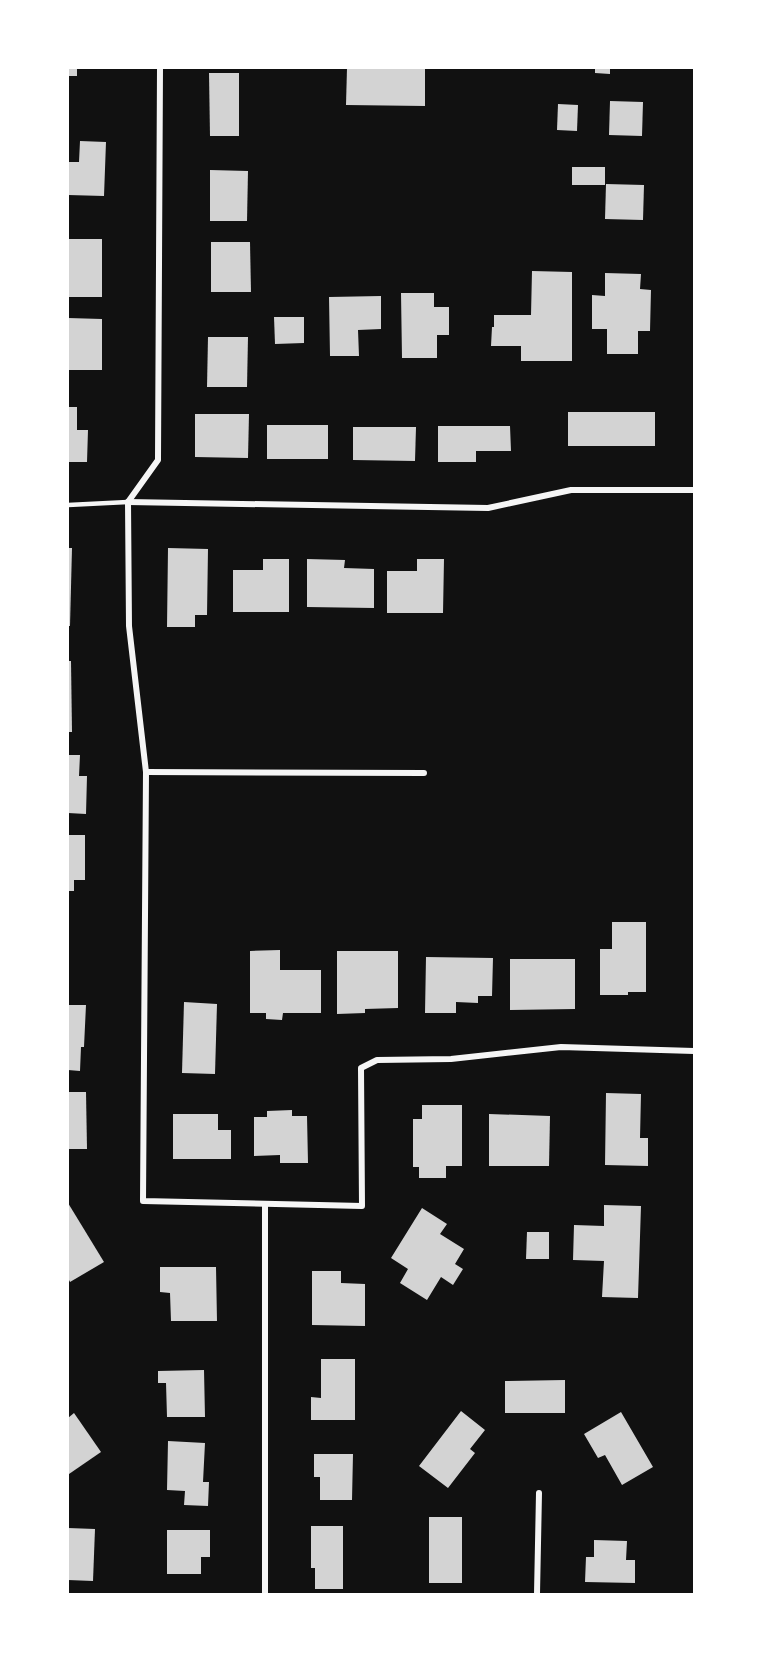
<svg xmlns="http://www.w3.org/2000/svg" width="762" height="1662" viewBox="0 0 762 1662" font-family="'Fira Sans Condensed',sans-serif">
  <rect width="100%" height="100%" fill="#111"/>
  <g fill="#d3d3d3">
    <rect x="68" y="68" width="9" height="8"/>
    <polygon points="347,68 425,68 425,106 346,105"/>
    <polygon points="595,68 610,68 610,74 595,73"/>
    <polygon points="209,73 239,73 239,136 210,136"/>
    <polygon points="610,101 643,102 642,136 609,135"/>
    <polygon points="558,104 578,105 577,131 557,130"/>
    <polygon points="80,141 106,142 104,196 68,195 68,162 79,162"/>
    <rect x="572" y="167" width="33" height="18"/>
    <polygon points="210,170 248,171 247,221 210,221"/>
    <polygon points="606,184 644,185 643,220 605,219"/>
    <rect x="68" y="239" width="34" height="58"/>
    <polygon points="211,242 250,242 251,292 211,292"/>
    <polygon points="532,271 572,272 572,361 521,361 521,346 491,346 492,327 494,327 494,315 531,315"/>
    <polygon points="605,273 641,274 640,289 651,290 650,331 638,331 638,354 607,354 607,329 592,329 592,295 605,296"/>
    <polygon points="401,293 434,293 434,307 449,307 449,335 437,335 437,358 402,358"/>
    <polygon points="381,296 381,329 358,330 359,356 330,356 329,297"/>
    <polygon points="274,317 304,317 304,343 275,344"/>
    <polygon points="68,318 102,319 102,370 68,370"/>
    <polygon points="208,337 248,337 247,387 207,387"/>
    <polygon points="68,407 77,407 77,430 88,430 87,462 68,462"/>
    <rect x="568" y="412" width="87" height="34"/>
    <polygon points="195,414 249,414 248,458 195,457"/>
    <rect x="267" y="425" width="61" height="34"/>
    <polygon points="438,426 510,426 511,451 476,451 476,462 438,462"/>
    <polygon points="353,427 416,427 415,461 353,460"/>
    <polygon points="68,548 72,548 70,626 68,626"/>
    <polygon points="168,548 208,549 207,615 195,615 195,627 167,627"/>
    <polygon points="263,559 289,559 289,612 233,612 233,570 263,570"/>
    <polygon points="307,559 345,560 344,568 374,569 374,608 307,607"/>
    <polygon points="417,559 444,559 443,613 387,613 387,571 417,571"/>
    <polygon points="68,661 71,661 72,732 68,732"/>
    <polygon points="68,755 80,755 79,776 87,776 86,814 68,813"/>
    <polygon points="68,835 85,835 85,880 74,880 74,891 68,891"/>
    <polygon points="612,922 646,922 646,992 628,992 628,995 600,995 600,949 612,949"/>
    <polygon points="280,950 280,970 321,970 321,1013 283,1013 282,1020 266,1019 266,1013 250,1013 250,951"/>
    <polygon points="337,951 398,951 398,1008 365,1009 365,1013 337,1014"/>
    <polygon points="426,957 493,958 492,996 478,996 478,1003 456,1002 456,1013 425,1013"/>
    <polygon points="510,959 575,959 575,1009 510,1010"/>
    <polygon points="184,1002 217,1004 215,1074 182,1073"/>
    <polygon points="68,1005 86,1005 84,1047 81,1047 80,1071 68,1070"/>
    <polygon points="68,1092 86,1092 87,1149 68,1149"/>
    <polygon points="606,1093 641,1094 640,1138 648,1138 648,1166 605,1165"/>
    <polygon points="422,1105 462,1105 462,1166 446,1166 446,1178 419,1178 419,1167 413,1167 413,1119 422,1119"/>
    <polygon points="292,1110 292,1116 307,1116 308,1163 280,1163 280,1155 254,1156 254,1117 267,1117 267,1111"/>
    <polygon points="173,1114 218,1114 218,1130 231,1130 231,1159 173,1159"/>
    <polygon points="489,1114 550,1116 549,1166 489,1166"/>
    <polygon points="68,1203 104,1262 70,1282 68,1278"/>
    <polygon points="604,1205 641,1206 638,1298 602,1297 604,1261 573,1260 574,1225 604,1226"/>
    <polygon points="422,1208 447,1224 440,1234 464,1249 455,1264 463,1269 453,1285 441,1277 427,1300 400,1283 408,1269 391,1258"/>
    <polygon points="527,1232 549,1232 549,1259 526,1259"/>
    <polygon points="160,1267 216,1267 217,1321 171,1321 170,1293 160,1292"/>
    <polygon points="312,1271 341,1271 341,1283 365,1284 365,1326 312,1325"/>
    <polygon points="321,1359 355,1359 355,1420 311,1420 311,1397 321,1398"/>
    <polygon points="204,1370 205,1417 167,1417 166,1383 158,1383 158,1371"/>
    <polygon points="565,1380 565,1413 505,1413 505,1381"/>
    <polygon points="461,1411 485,1430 470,1449 475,1453 448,1488 419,1466"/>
    <polygon points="621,1412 653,1467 622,1485 605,1455 598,1458 584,1434"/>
    <polygon points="74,1413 101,1452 69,1474 68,1471 68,1418"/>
    <polygon points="168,1441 205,1443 203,1482 209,1482 208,1506 184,1505 185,1491 167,1490"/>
    <polygon points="314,1454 353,1454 352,1500 320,1500 320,1477 314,1477"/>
    <rect x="429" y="1517" width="33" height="66"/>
    <polygon points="311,1526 343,1526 343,1589 315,1589 315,1568 311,1568"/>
    <polygon points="68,1528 95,1529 93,1581 68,1580"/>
    <polygon points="167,1530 210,1530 210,1557 201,1557 201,1574 167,1574"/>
    <polygon points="594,1540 627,1541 626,1560 635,1560 635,1583 585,1582 586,1557 594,1557"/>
  </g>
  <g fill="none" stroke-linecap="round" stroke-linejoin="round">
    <polyline stroke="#f5f5f5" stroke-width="4.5" points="68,505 128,502"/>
    <g stroke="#f5f5f5" stroke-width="6">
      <polyline points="128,502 129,626 146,772 143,1201 362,1206 361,1068 377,1060 451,1059 561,1047 694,1051"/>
      <polyline points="128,502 488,508 571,490 694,490"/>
      <polyline points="128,502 158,460 160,68"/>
      <polyline points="146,772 424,773"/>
      <polyline points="265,1594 265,1204"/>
      <polyline points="537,1594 539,1493"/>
    </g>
  </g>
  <rect width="762" height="1662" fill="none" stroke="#ffffff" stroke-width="138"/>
</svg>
